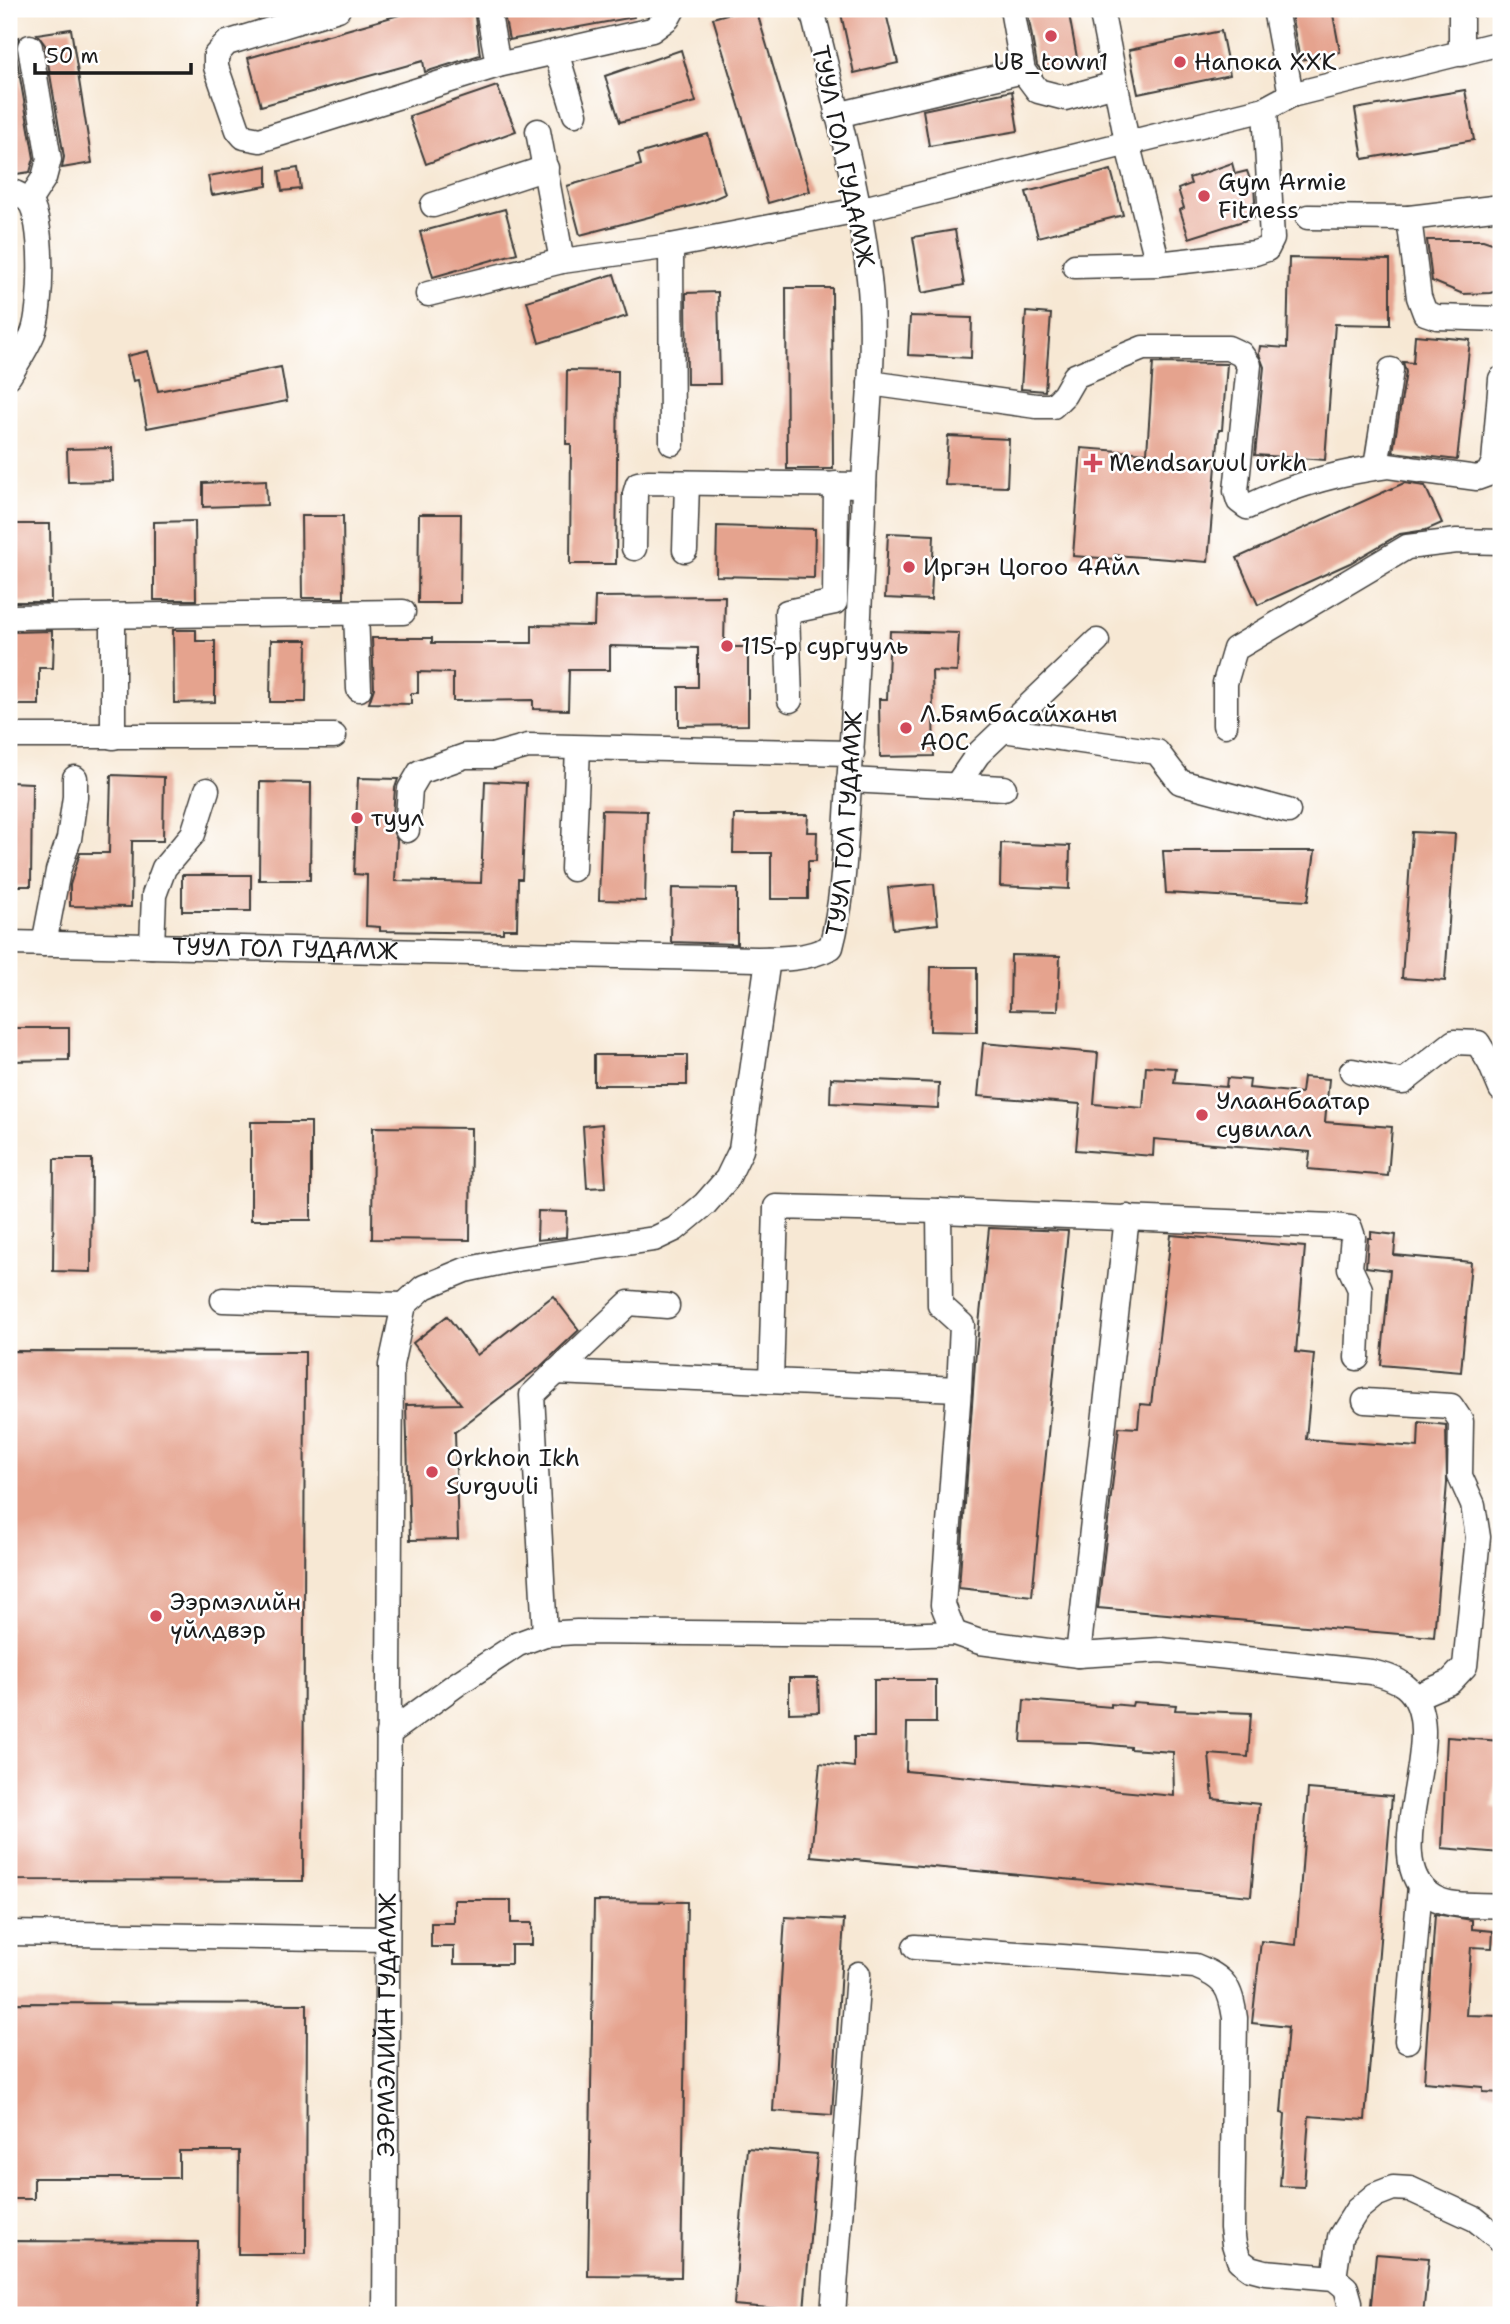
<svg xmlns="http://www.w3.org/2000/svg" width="1510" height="2324" viewBox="0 0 1510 2324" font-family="'Shantell Sans',sans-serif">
  <rect width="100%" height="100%" fill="#fff"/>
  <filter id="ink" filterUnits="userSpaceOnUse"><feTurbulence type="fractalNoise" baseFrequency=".0143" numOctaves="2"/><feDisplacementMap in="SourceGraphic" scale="14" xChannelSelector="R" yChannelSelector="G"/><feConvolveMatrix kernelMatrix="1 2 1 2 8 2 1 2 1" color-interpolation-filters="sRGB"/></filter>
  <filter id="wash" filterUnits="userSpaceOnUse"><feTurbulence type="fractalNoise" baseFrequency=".00686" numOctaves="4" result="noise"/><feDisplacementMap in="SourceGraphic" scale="28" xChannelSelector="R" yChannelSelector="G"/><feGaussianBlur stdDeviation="1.57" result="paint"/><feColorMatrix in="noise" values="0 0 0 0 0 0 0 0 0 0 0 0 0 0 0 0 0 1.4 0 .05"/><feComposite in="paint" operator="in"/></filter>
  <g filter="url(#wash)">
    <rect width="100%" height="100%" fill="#f7e8d4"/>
    <g id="blocks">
      <g fill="#e5a38e">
        <polygon points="420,9 474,9 480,55 425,72 423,61 261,106 248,58"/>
        <polygon points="503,9 633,9 634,17 509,40"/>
        <polygon points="744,9 756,9 810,191 768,203 713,18"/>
        <polygon points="840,9 885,9 898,63 854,73"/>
        <polygon points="1027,9 1068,9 1078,63 1041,70 1037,65"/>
        <polygon points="1290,9 1332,9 1340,52 1300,60"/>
        <polygon points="71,29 92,163 62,168 64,157 45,45 37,34"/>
        <polygon points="1221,31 1230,75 1138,94 1129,50"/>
        <polygon points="19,37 15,49 34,158 30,172 9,175 9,39"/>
        <polygon points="681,50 696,102 620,122 605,76"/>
        <polygon points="497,86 516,131 426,164 409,116"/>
        <polygon points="1465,90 1474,140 1363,159 1355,109"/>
        <polygon points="1012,91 1018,131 929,146 923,110"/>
        <polygon points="708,134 725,194 706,202 580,235 567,186 641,165 638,154"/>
        <polygon points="1232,163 1235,174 1247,171 1252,185 1254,184 1255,202 1252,203 1256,217 1189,238 1180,210 1184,208 1178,189 1191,184 1189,178"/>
        <polygon points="267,166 267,186 212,195 208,176"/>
        <polygon points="298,168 301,189 282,191 279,171"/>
        <polygon points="1111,170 1123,215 1038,237 1026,192"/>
        <polygon points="505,209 517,253 433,277 420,232"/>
        <polygon points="955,230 964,285 922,293 913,237"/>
        <polygon points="1427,240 1483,240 1501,246 1501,290 1490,293 1463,294 1432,281"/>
        <polygon points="1289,258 1390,260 1390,325 1335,324 1325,460 1255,455 1264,367 1259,354 1260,346 1287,348"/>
        <polygon points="614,274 627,316 539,343 527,301"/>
        <polygon points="786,288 832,288 833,469 787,469"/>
        <polygon points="718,292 720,384 687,384 686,293"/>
        <polygon points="1026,312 1051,314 1045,391 1021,389"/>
        <polygon points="910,316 972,318 971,358 908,355"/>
        <polygon points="1415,335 1470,340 1457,460 1393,452 1406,372 1403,362 1413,363"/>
        <polygon points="148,351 158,391 281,367 287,401 147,428 138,380 133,381 127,356"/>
        <polygon points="1153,363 1227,364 1222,430 1219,430 1208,562 1115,555 1115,559 1073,556 1081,448 1147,453"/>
        <polygon points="567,370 618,371 616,564 570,564 571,444 566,444"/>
        <polygon points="948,436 1009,439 1007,487 945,485"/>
        <polygon points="112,448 113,481 68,482 67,449"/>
        <polygon points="266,480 267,505 203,507 203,483"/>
        <polygon points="1404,483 1425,486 1442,523 1426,530 1400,534 1350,563 1258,605 1237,558"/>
        <polygon points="419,514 461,514 460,603 418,603"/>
        <polygon points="301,516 343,516 344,598 302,598"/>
        <polygon points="195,521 196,600 154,600 154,522"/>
        <polygon points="10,524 50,524 51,602 11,602"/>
        <polygon points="717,526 815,529 814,578 716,576"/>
        <polygon points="888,533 934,535 931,600 885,598"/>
        <polygon points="725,596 724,647 748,647 748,725 679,726 679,687 698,687 698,648 610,646 610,670 569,670 568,710 533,709 533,700 453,701 453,673 418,672 418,693 411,693 411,704 369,703 374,688 372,638 432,638 432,643 532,643 532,625 594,626 595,597"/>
        <polygon points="173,630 196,630 196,641 215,641 215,702 174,703"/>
        <polygon points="52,631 52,639 54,639 53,668 39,668 39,705 9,705 9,638 12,638 12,632"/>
        <polygon points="890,631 959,633 957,672 932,671 934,756 880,757 879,699 887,699"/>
        <polygon points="271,640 307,640 306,702 270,702"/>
        <polygon points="111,775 164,777 163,841 132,841 131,907 70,906 70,885 80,853 109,853"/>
        <polygon points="358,778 398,779 395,788 392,829 397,840 395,881 481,883 485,781 526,783 522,879 518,879 517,929 503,929 503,933 380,931 380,927 366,926 367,875 354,874"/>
        <polygon points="9,782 32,783 31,886 9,886"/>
        <polygon points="260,782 311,783 310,880 259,880"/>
        <polygon points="602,810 647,811 645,901 599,900"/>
        <polygon points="734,815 808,815 807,832 817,832 816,861 808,861 808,899 771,899 771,853 733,853"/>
        <polygon points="1412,832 1455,834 1445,981 1402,978"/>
        <polygon points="1001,843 1070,846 1069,889 1000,886"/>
        <polygon points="1163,851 1315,851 1308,901 1166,893"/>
        <rect x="182" y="875" width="69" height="36"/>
        <polygon points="934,884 938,924 893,929 888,888"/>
        <polygon points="672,888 737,889 737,944 671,942"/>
        <polygon points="1011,955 1060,956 1058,1011 1010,1010"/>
        <polygon points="931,967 977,967 977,1032 930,1031"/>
        <polygon points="10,1028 69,1028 69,1060 10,1061"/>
        <polygon points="983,1043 1098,1053 1094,1104 1143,1108 1146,1066 1176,1068 1174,1083 1226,1087 1227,1078 1250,1080 1249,1088 1301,1093 1303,1077 1329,1079 1325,1122 1392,1127 1388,1176 1308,1169 1310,1152 1154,1139 1153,1156 1076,1150 1080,1104 978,1096"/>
        <rect x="594" y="1055" width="93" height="30"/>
        <polygon points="831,1078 939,1083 938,1108 830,1103"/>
        <rect x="251" y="1122" width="60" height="98"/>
        <polygon points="602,1124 606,1187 587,1188 583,1126"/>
        <polygon points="373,1127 471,1128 470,1240 372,1239"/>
        <polygon points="54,1159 92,1159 91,1272 53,1271"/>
        <polygon points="538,1211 567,1212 566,1237 537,1240"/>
        <polygon points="989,1228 1068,1231 1032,1596 959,1588 975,1363"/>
        <polygon points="1371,1232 1396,1235 1394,1255 1471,1262 1461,1372 1381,1365 1390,1270 1366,1267 1368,1238 1371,1238"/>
        <polygon points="1171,1235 1305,1247 1296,1352 1314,1354 1306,1439 1418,1447 1419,1422 1446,1425 1447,1483 1434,1637 1098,1608 1119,1427 1138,1428 1140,1404 1151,1405"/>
        <polygon points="553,1296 579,1330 540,1367 455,1432 458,1539 410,1540 406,1405 461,1404 413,1343 447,1316 477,1355"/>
        <polygon points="9,1351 305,1352 303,1881 9,1880"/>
        <polygon points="789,1678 818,1678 819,1712 789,1713"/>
        <polygon points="874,1680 936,1680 936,1723 907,1723 906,1771 1174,1796 1173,1752 1130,1749 1130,1747 1090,1743 1021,1742 1024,1700 1111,1707 1111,1704 1132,1706 1133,1702 1176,1705 1175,1710 1251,1713 1248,1757 1209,1754 1213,1799 1259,1804 1251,1896 811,1856 820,1763 854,1767 854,1737 874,1737"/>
        <polygon points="1447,1737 1501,1741 1493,1808 1501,1809 1501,1853 1442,1848"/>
        <polygon points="1308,1789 1392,1796 1365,2120 1309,2116 1304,2187 1280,2186 1285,2114 1281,2113 1288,2027 1252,2023 1261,1941 1296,1945"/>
        <polygon points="454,1900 511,1900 511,1923 532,1923 532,1945 511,1945 511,1964 454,1964 454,1947 431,1947 431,1923 454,1923"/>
        <polygon points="594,1901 687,1902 681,2277 588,2276"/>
        <polygon points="1435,1914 1472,1920 1472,1929 1493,1931 1492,1948 1471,1947 1466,2015 1501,2016 1501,2093 1483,2092 1483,2087 1424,2082"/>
        <polygon points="785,1917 844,1920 832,2115 773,2111"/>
        <polygon points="12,2003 307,2004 306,2254 238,2254 239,2151 179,2151 179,2178 34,2178 34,2199 9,2199 9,2032 12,2032"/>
        <polygon points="747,2148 817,2154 804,2311 734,2305"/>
        <polygon points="9,2241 198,2242 197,2315 9,2315"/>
        <polygon points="1376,2254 1429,2258 1423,2315 1370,2315"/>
      </g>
    </g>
  </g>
  <g filter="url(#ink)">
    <use href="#blocks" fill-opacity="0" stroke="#3d3b38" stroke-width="2"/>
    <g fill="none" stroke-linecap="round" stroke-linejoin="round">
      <g stroke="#3d3b38" stroke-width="27">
        <g id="minor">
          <polyline points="338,9 227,43 216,55 216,67 238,130 244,137 260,140 498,65 652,30 668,18 673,9"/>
          <polyline points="488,9 498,65"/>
          <polyline points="1012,9 1023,71 1038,91 1065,98 1115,84"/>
          <polyline points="1101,9 1127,142 1158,264"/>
          <polyline points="1275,9 1291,95"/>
          <polyline points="1461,9 1461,54"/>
          <polyline points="556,52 575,114"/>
          <polyline points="837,115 1023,71"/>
          <polyline points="538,131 562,261 671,246 859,210 1265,109 1291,95 1501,43"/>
          <path d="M9,190C14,193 23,196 28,200C45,217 42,311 33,333C27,348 17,363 9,376"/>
          <polyline points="29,201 44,178 49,159 30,47"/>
          <polyline points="433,205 546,168"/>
          <polyline points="1501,207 1409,218 1419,297 1425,313 1437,317 1501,319"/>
          <polyline points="1308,217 1409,218"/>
          <polyline points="671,246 672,443"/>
          <polyline points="1075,266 1158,264 1255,253 1267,249 1272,239 1265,109"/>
          <polyline points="428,294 562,261"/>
          <path d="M870,383L1036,406H1053L1064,395L1075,376L1143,348H1228L1241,354L1249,365L1236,491L1239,501L1247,507C1291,486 1339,472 1388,466L1477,478L1488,474L1494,462L1501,379"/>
          <polyline points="1376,467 1391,370"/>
          <polyline points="634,548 635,494 638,484 648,482 864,485"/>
          <polyline points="685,550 687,483"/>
          <polyline points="356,613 359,689"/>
          <polyline points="113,616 113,737"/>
          <polyline points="9,617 403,612"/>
          <polyline points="790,700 787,612 835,602 836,484"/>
          <polyline points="1225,725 1225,683 1235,649 1407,547 1457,541 1501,542"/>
          <polyline points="1003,730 1157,752 1180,782 1288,811"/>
          <polyline points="9,736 334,736"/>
          <polyline points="849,780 1004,788"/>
          <polyline points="956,786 978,754 1097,641"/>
          <polyline points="407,830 410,789 420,772 465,756 492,756 528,746 852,753"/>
          <polyline points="573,869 578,748"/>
          <path id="s1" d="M9,943L757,959C783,959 808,959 831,947C845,895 845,839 849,785C856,686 861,588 864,489C866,419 877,348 869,278C859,187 833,97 812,9"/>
          <polyline points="44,944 58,871 69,839 75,797 75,778"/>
          <polyline points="152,946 154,895 164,868 193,834 207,790"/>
          <polyline points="1352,1071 1403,1082 1454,1042 1478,1043 1490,1063 1501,1089"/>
          <polyline points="939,1211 1334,1226 1350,1228 1353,1237 1350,1268 1360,1289 1357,1358"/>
          <polyline points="223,1300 404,1305"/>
          <polyline points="555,1372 959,1389 943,1605 954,1633"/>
          <polyline points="771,1381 776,1207 939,1211 940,1305 962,1325 959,1389"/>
          <polyline points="1365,1401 1451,1406 1461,1421 1460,1476 1473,1505 1478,1537 1465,1666 1450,1682 1415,1697"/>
          <polyline points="545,1634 532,1395 629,1303 667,1306"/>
          <polyline points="1078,1655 1127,1217"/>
          <path d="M388,1734L457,1684L518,1644L545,1634L577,1632L900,1635L954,1633L980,1642L1078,1655L1161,1650L1371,1672C1383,1675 1395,1678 1405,1686C1458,1728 1371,1860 1433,1897C1451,1908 1481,1904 1501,1906"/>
          <polyline points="9,1933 386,1939"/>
          <path d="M915,1947L1195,1966C1225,1978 1230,1986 1235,2018L1232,2228L1234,2244L1239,2260L1250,2268L1265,2272L1334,2278L1346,2288L1350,2302V2315"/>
          <polyline points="1407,2041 1420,1886"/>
          <polyline points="1334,2278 1340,2237 1357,2210 1375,2195 1393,2188 1410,2189 1475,2219 1501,2240"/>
          <path id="s2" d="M385,2315L391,1365L404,1305L424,1287L465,1270L517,1259L654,1239L675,1229L705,1204L727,1179L741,1150L768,959"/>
          <polyline points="833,2315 858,1974"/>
        </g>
      </g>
      <use href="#minor" stroke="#fff" stroke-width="24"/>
    </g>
  </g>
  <g fill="#d1495b" stroke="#fff" stroke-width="2.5">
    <circle cx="1051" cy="36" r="7"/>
    <circle cx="1180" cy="62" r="7"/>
    <circle cx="1204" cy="196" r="7"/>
    <path d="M1089.5 452.5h7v7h7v7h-7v7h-7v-7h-7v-7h7z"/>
    <circle cx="909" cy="567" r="7"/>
    <circle cx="727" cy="646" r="7"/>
    <circle cx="906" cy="728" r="7"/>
    <circle cx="357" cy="818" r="7"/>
    <circle cx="1202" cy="1115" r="7"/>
    <circle cx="432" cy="1472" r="7"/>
    <circle cx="156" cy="1616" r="7"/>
  </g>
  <g text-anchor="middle" stroke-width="5" stroke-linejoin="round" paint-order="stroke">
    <g font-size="24" fill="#1c1c1c" stroke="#fff" text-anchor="start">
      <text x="1051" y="70" text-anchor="middle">UB_town1</text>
      <text x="1194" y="70">Напока ХХК</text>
      <text x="1218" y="190">Gym Armie<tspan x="1218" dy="28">Fitness</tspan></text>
      <text x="1109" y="471">Mendsaruul urkh</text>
      <text x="923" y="575">Иргэн Цогоо 4Айл</text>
      <text x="741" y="654">115-р сургууль</text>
      <text x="920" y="722">Л.Бямбасайханы<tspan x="920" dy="28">АОС</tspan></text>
      <text x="371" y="826">туул</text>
      <text x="1216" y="1109">Улаанбаатар<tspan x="1216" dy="28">сувилал</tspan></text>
      <text x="446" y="1466">Orkhon Ikh<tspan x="446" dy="28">Surguuli</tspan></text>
      <text x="170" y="1610">Ээрмэлийн<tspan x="170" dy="28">үйлдвэр</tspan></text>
    </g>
    <g font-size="24" fill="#1c1c1c" stroke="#fff">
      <text transform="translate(843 156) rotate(78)" y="8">ТУУЛ ГОЛ ГУДАМЖ</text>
      <text dy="8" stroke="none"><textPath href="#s1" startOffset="948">ТУУЛ ГОЛ ГУДАМЖ</textPath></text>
      <text dy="8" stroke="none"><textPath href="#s1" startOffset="276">ТУУЛ ГОЛ ГУДАМЖ</textPath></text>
      <text dy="8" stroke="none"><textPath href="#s2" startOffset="290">ЭЭРМЭЛИЙН ГУДАМЖ</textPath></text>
    </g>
  </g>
  <rect width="1510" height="2324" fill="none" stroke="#fff" stroke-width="35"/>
  <path d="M35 63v10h156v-10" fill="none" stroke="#1c1c1c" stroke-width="3.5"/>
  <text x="46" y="63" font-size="21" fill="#1c1c1c" stroke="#ffffff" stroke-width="5" paint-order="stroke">50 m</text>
</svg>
